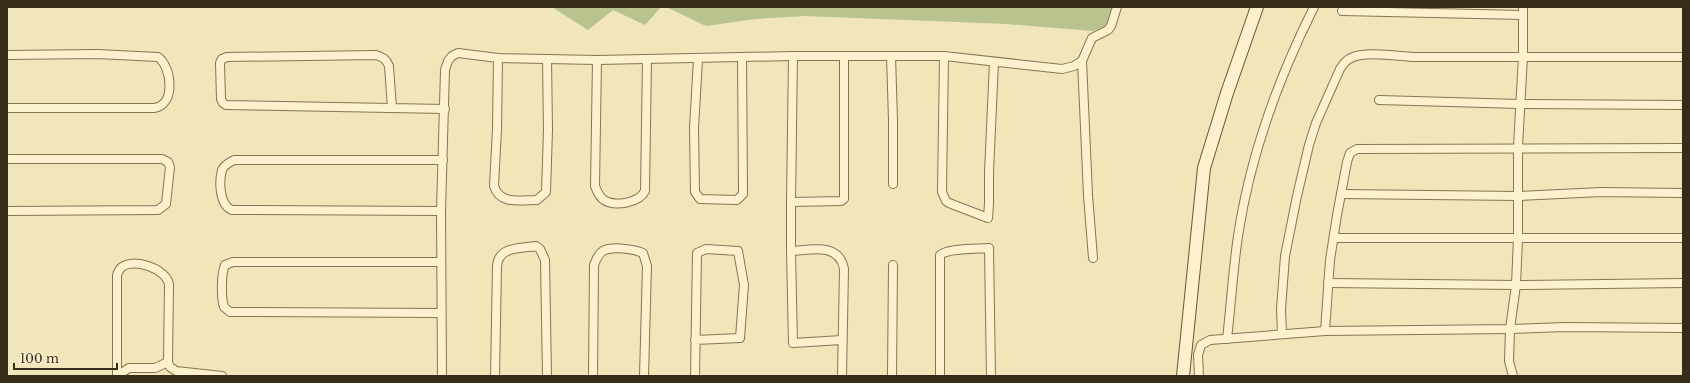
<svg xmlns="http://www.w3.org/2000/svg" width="1690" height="383" viewBox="0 0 1690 383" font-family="'Libre Baskerville',serif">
  <rect width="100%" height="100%" fill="#f1e5ba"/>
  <g fill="#b8c38e">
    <polygon points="552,7 661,7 645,25 613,10 588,30"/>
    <polygon points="666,7 1112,7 1107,25 1093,31 1007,24 805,16 755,19 706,26"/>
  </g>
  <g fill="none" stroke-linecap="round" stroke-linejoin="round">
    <g stroke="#887453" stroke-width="10">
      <g id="street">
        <polyline points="1342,11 1523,15"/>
        <path d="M7,55L97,54L158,57C172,67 176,105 154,108H7"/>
        <polyline points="793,56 791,202 841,201 844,199 844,57"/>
        <polyline points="891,56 893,120 893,184"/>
        <polyline points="944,56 942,192 946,201 949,203 988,218 989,204 989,172 994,62"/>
        <path d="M498,58L497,129L494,186C500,205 520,200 537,200L546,192L548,130L547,59"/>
        <polyline points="698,59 694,128 695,192 700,199 737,200 743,194 743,190 742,58"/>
        <path d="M597,60L595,186C597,191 599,197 604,200C615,207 639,203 645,191L647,60"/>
        <polyline points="1082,61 1088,195 1093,258"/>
        <polyline points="1379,100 1520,104 1683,105"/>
        <path d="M392,108L389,66C386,59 383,57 376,55L227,57L222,59L220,63L221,99L223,103L226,105L445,109"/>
        <polyline points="7,159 162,159 168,162 170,167 166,204 158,210 7,211"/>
        <polyline points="1341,194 1519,196 1601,192 1683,193"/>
        <path d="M441,211L232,210C219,205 219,181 222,170C224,165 230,162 234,160H443"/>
        <polyline points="1334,238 1683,238"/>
        <polyline points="791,251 791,202"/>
        <path d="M441,262H233L225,265C221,274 221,298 224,307L230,312H235L441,313"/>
        <polyline points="1328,283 1516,285 1683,283"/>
        <polyline points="1325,331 1330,260 1337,215 1347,162 1350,153 1357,149 1683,148"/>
        <path d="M1282,334L1281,309L1285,256L1297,196L1309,145L1316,123L1340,69C1343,64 1346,60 1351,58C1365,51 1396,56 1412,57H1683"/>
        <path d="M1227,339C1231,304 1233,270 1238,236C1250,157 1278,79 1314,7"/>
        <polyline points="695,340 740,338 744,285 738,251 706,249 697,253 695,376"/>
        <path d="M842,340L793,343L791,251C811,250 839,242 844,269L842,376"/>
        <polyline points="168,362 170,367 176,371 222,376"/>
        <path d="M117,376V275C118,272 119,269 122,267C133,258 167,268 169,285L168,362L155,368H129L117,376"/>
        <polyline points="442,376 441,211 445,70 448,61 452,56 458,53 498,58 597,60 793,56 944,56 1062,69 1074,66 1082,61 1092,38 1108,30 1111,26 1117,7"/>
        <path d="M495,376L497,267C498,246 519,249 536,246L540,249L545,260L547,376"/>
        <path d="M593,376L594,265C596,260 598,254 603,251C612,246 634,249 643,253L647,266L644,376"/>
        <polyline points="892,376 893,265"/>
        <path d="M940,376V255C948,248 978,249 989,248L991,376"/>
        <polyline points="1199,376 1198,355 1201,345 1210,340 1325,331 1510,329 1565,327 1683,328"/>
        <polyline points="1513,376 1509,361 1510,329 1516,285 1518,238 1518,147 1523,56 1523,7"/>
      </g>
    </g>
    <g stroke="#6a5537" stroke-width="14">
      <polyline id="secondary" points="1183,376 1204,168 1227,93 1257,7"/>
    </g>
    <use href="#street" stroke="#fbf2cd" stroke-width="8"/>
    <use href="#secondary" stroke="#fbf2cd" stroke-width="12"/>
  </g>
  <rect width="1690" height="383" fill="none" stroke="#362a19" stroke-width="16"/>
  <path d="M14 363v6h103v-6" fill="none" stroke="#362a19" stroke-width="2"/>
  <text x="20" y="363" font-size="12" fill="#362a19" stroke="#f8efca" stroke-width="3" paint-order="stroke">100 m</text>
</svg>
